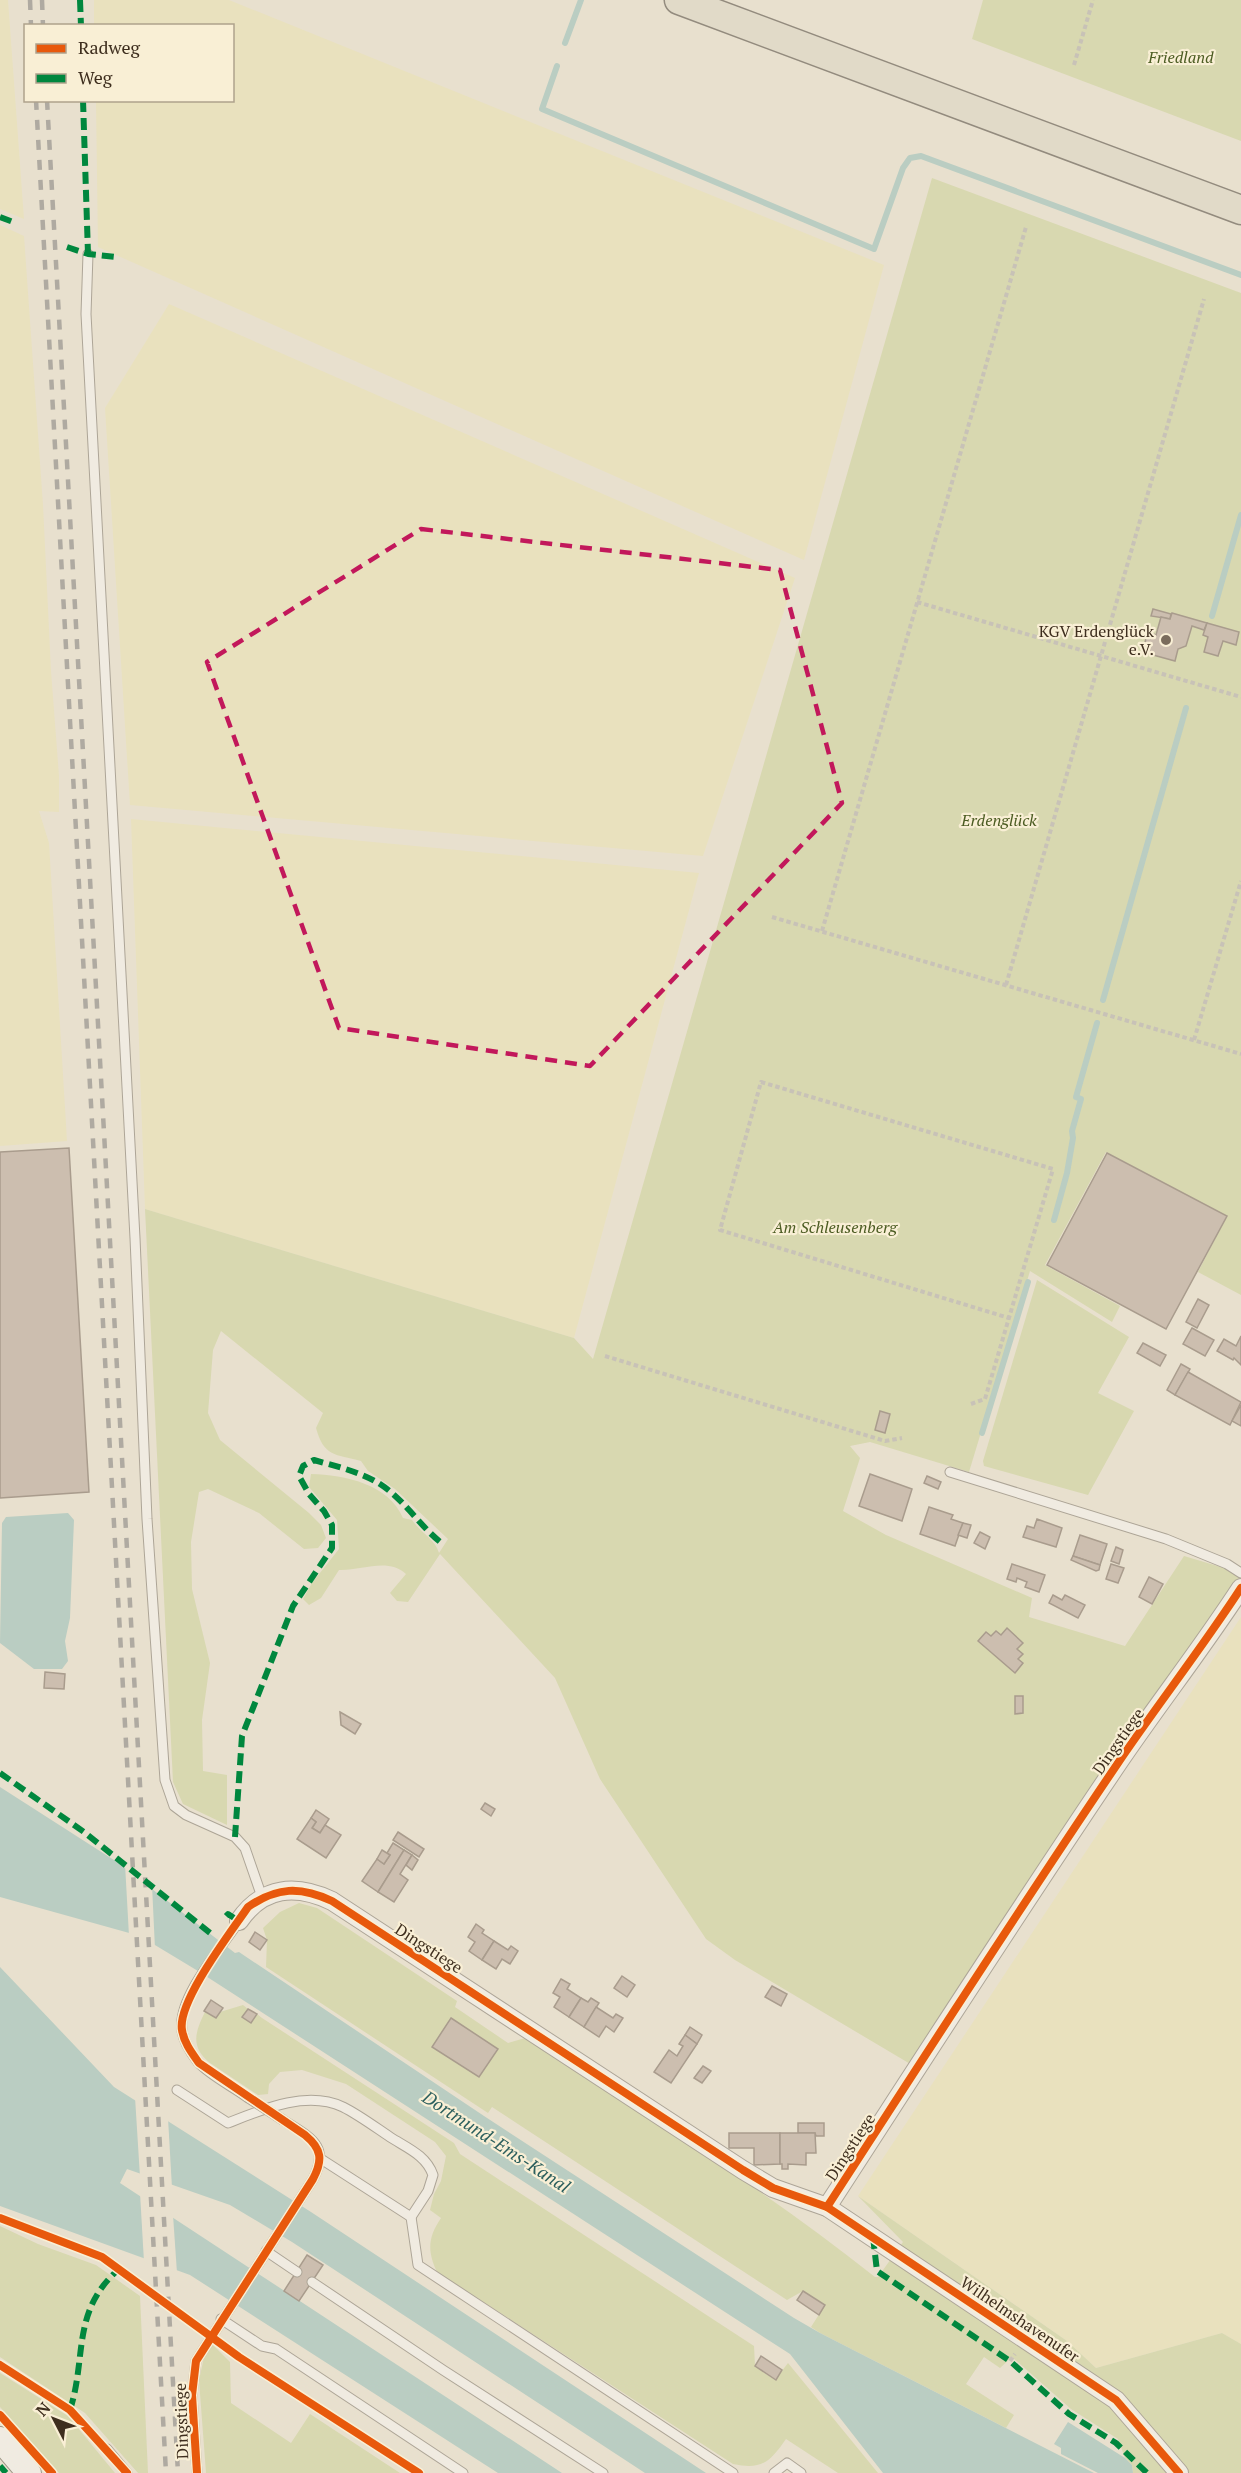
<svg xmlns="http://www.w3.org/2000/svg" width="1241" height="2473" viewBox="0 0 1241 2473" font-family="'PT Serif',serif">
  <rect width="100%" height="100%" fill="#e8e0ce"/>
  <g fill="#e9e1be">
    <polygon points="0,0 8,0 24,219 0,209"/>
    <polygon points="94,0 229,0 884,265 804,560 98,247 96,101 232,100 232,26 94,25"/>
    <polygon points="0,225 24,236 43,505 51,671 59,776 59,812 39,811 49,843 67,1141 0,1146"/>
    <polygon points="169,304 795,578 703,856 130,805 105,408"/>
    <polygon points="131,819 699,873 574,1338 145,1209"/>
    <polygon points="1241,1617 1241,2344 1222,2333 1096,2368 1067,2341 858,2196"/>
  </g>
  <g fill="#d8d8b0">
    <polygon points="983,0 1241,0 1241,141 972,39"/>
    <path d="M932,178L1241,293V1295L1198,1272L1227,1216L1106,1152L1045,1265L1120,1306L1112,1322L1030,1271L969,1472L870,1442L850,1446L860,1458L843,1511L886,1535L1032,1598L1029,1617L1125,1646L1184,1556L1241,1573V1575L912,2065L735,1960L706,1939L600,1779L555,1678L440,1554L408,1602L397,1601L390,1593L406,1574C388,1557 361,1571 339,1570L321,1598L309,1605L303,1599L312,1583L339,1549L337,1520L309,1487L311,1474C345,1475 389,1484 403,1518L412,1520C420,1532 435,1539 439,1553L448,1539L395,1489L368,1471L361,1461C335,1454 324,1457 316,1428L323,1413L221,1331L213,1350L208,1413L220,1440L309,1513L321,1525L326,1538L318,1548L304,1549L259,1513L208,1489L199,1492L191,1542L192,1589L210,1663L202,1720L203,1771L227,1775V1825L183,1804L173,1782L145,1209L574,1338L593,1359Z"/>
    <polygon points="1037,1280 1129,1337 1098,1393 1134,1411 1088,1495 984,1466 983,1461"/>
    <path d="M299,1903L317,1908L457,2001L455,2007L508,2043L525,2038C644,2115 765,2189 875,2277H878L903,2242L858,2196L1067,2341L1096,2368L1222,2333L1241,2344V2473H1133L1132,2465L1125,2458L1118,2439L1071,2409L1012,2357L1000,2368L984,2357L966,2384L1014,2415L1006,2428L820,2333L811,2327L825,2305L803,2291L787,2300L492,2107L488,2113L266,1967L267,1940L263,1928L280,1912Z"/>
    <path d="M243,2005L248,2009L243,2017L251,2023L257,2014L262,2018L454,2143L460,2154L754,2346L755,2366L775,2380L788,2363L878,2473H838L786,2439C770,2462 762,2470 733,2464L437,2272C427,2251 428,2237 441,2218L430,2210L434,2194L441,2181L446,2156L435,2142L346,2084L302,2070L280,2072L269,2084L268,2094L258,2095L210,2063C190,2047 195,2032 205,2012L216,2018L220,2012Z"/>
    <polygon points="0,2226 38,2244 96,2265 140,2296 148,2473 138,2473 85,2413 0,2357"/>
    <polygon points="213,2345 230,2362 231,2403 291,2443 310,2414 400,2473 206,2473 199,2380 204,2357"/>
    <polygon points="0,2373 68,2416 115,2473 59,2473 0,2407"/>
  </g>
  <g fill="#bacdc2">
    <polygon points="68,1513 74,1520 70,1618 65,1641 68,1661 62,1669 34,1669 0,1643 2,1523 6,1517"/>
    <polygon points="0,1787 117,1862 235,1953 239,1952 484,2116 794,2318 820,2333 1094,2473 883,2473 790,2354 776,2345 198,1971 140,1936 0,1897"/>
    <polygon points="0,1967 114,2087 311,2212 706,2473 645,2473 292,2242 230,2205 127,2169 120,2183 562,2473 498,2473 190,2275 0,2206"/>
    <polygon points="1068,2422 1125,2458 1132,2465 1133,2473 1098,2473 1061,2454 1061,2448 1054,2444"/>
  </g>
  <g fill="#e8e0ce">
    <polygon points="125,1864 152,1885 155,1949 138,1939 129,1936"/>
    <polygon points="135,2097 168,2118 172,2188 140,2177"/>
    <polygon points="140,2193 173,2215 177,2273 144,2262"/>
  </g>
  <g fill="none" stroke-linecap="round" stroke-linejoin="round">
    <g stroke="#bacdc2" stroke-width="6">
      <polyline points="565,43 581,0"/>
      <polyline points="557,66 542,109 874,249 903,168 910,158 921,156 1241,275"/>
      <polyline points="1212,616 1241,515"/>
      <polyline points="1103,1000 1186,708"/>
      <polyline points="1054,1220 1067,1173 1073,1138 1072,1131 1081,1099 1076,1097 1097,1023"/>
      <polyline points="982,1433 1028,1282"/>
    </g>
  </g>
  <g fill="#ccbeaf" stroke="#a99c8d" stroke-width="1.5">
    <polygon points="1153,609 1171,614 1170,619 1151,616"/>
    <polygon points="1172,613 1207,623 1204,630 1192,626 1186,646 1178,649 1175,661 1142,652 1148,632 1156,635 1161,617 1170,619"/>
    <polygon points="1207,623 1239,632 1236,645 1223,641 1218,656 1204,652 1208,637 1203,635"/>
    <polygon points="69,1148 89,1492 0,1498 0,1152"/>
    <polygon points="1107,1153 1227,1216 1166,1329 1047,1265"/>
    <polygon points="1198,1299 1209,1305 1197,1328 1186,1322"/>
    <polygon points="1192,1328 1214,1340 1205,1356 1183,1344"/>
    <polygon points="1241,1336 1241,1365 1234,1358 1233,1360 1217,1351 1224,1339 1236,1346"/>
    <polygon points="1143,1343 1166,1355 1160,1366 1137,1353"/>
    <polygon points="1181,1364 1190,1369 1175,1395 1167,1390"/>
    <polygon points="1188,1372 1241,1402 1230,1425 1175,1395"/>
    <polygon points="1241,1405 1241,1426 1232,1421"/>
    <polygon points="880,1411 890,1414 885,1433 875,1430"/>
    <polygon points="870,1474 912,1489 902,1521 859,1506"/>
    <polygon points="927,1476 941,1482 938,1489 924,1483"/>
    <polygon points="929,1507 953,1515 951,1519 963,1523 955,1546 920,1534"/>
    <polygon points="1037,1519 1062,1528 1056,1547 1023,1537 1027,1526 1034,1528"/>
    <polygon points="963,1523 971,1525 967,1538 958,1535"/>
    <polygon points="980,1532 990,1537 985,1549 974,1543"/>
    <polygon points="1080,1535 1107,1544 1100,1565 1073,1556"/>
    <polygon points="1116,1547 1123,1550 1119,1564 1111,1561"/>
    <polygon points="1073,1556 1100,1565 1099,1570 1096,1571 1071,1560"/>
    <polygon points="1012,1564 1045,1575 1039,1592 1025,1587 1027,1582 1017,1578 1016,1582 1007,1579"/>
    <polygon points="1111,1564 1124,1568 1118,1583 1106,1579"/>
    <polygon points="1149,1577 1163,1584 1152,1604 1139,1597"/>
    <polygon points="1053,1595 1062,1600 1065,1595 1085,1605 1078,1618 1049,1603"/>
    <polygon points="1007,1628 1023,1643 1017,1649 1023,1654 1018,1659 1023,1663 1015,1673 978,1641 986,1632 991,1636 996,1631 1001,1635"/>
    <polygon points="45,1672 65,1674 64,1689 44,1688"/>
    <polygon points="1015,1696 1023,1696 1023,1713 1015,1714"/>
    <polygon points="340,1712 361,1724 355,1734 341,1725"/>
    <polygon points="485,1803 495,1809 491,1816 481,1809"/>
    <polygon points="316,1810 329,1819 320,1833 312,1828 316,1822 311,1818"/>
    <polygon points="311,1818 316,1822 312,1828 320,1833 325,1825 341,1835 326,1858 297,1839"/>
    <polygon points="398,1832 424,1849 419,1857 393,1840"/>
    <polygon points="393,1843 404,1850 378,1892 362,1881 377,1859 384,1864 390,1855 387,1853"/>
    <polygon points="382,1850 390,1855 384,1864 377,1859"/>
    <polygon points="404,1850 412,1855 400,1874 408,1880 394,1902 378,1892"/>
    <polygon points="412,1855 418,1860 412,1870 406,1865"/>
    <polygon points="476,1924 484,1930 482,1933 494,1941 482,1960 469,1951 475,1942 468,1937"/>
    <polygon points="255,1932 267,1940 260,1950 249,1942"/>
    <polygon points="494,1941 508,1950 511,1946 518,1951 510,1964 502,1959 496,1969 482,1960"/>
    <polygon points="622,1976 635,1985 627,1997 614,1988"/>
    <polygon points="561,1979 570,1984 567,1989 581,1998 569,2017 554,2007 560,1997 553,1993"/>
    <polygon points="772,1986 787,1994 781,2006 765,1997"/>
    <polygon points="581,1998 588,2002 591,1998 599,2003 584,2027 569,2017"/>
    <polygon points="211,2000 223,2008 216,2018 204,2011"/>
    <polygon points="596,2007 613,2018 616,2014 623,2018 614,2032 606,2026 599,2037 584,2027"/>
    <polygon points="248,2009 257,2014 251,2023 242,2017"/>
    <polygon points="451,2018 498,2049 479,2077 432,2047"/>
    <polygon points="690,2027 702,2035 697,2044 685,2035"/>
    <polygon points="685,2035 697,2044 671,2083 654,2072 669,2050 677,2056 683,2046 679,2044"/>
    <polygon points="703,2066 711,2071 702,2083 694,2078"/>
    <polygon points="798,2123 824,2123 824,2136 816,2136 815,2133 798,2133"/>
    <polygon points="729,2133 780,2133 780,2164 754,2165 754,2148 729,2148"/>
    <polygon points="780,2133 815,2133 816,2153 806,2153 806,2165 788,2164 788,2169 782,2169 782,2164 780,2164"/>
    <polygon points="307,2255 323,2265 299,2301 284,2291"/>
    <polygon points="803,2291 825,2305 819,2315 797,2300"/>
    <polygon points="761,2356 782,2370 776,2380 755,2366"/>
  </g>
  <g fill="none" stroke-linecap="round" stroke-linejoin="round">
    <g stroke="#ada597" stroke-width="11">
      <g id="service">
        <polyline points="88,254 86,314 135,1238 147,1519 165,1780 174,1806 186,1815 235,1837 245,1848 262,1897"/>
        <polyline points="950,1472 1166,1539 1227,1564 1241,1573"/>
        <path d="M239,1921C222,1947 177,1998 182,2030C183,2041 191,2053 198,2062C211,2076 232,2086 247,2097"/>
        <path d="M177,2090L228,2123C263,2109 307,2090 343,2107C359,2115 375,2127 390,2137C407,2148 426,2155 433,2175L428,2191L411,2217L321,2159"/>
        <polyline points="411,2217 418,2265 733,2473"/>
        <polyline points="266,2251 297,2272"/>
        <polyline points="312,2282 443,2370 603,2473"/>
        <polyline points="221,2319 262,2346 276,2349 463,2473"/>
        <polyline points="107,2449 127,2473"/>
        <path d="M197,2473L192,2395L196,2361L313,2179C331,2145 309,2137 283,2120"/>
        <polyline points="774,2473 787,2463 801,2473"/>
      </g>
    </g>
    <g stroke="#ada597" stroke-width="20">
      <g id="minor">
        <path d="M239,1921C263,1886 296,1884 332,1901L743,2170L773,2188L827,2207L1116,2400L1179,2473"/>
        <path d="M827,2207C923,2059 1019,1909 1118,1763C1158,1704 1202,1648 1241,1588"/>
      </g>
    </g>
    <g stroke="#9d9587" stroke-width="26">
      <polyline id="secondary" points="0,2439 29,2473"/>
    </g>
    <g stroke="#938b7e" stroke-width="31">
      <polyline id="trunk" points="679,0 1241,210"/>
    </g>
    <g stroke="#c8c2b7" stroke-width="4" stroke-dasharray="4.5 3" stroke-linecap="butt">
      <polyline points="1074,65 1093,0"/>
      <polyline points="917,602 1241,697"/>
      <polyline points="772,917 1241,1054"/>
      <polyline points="822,931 1026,227"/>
      <polyline points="1006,985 1204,299"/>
      <polyline points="1194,1040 1241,881"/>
      <polyline points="605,1356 885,1441 902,1438"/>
      <polyline points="971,1404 985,1399 1053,1169 761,1082 720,1230 1009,1318"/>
      <polyline points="1010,2361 1015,2354"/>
    </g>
    <use href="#service" stroke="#f0ebe1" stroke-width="9"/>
    <use href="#minor" stroke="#f0ebe1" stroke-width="18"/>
    <use href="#secondary" stroke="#f0ebe1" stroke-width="24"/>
    <use href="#trunk" stroke="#e1dac8" stroke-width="28"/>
    <g stroke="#afaaa1" stroke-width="4.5" stroke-dasharray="10 10" stroke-linecap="butt">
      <polyline points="30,0 31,26"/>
      <polyline points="42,0 43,26"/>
      <polyline points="36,100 166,2473"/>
      <polyline points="47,100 178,2473"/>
    </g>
    <g stroke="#ada597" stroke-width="11" stroke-linecap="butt">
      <polyline id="service-bridge" points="247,2097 283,2120"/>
    </g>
    <use href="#service-bridge" stroke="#f0ebe1" stroke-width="9"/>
    <g stroke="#00873e" stroke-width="6" stroke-dasharray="12 6" stroke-linecap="butt">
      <polyline points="80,0 81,26"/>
      <polyline points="83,100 88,254"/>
      <polyline points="0,217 13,222"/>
      <polyline points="67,247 88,254 117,257"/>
      <polyline points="0,1773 84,1832 214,1936"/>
      <path d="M235,1837L242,1736L293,1606L332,1548V1525L324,1511L309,1494L299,1476L303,1466L314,1460C335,1466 361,1472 380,1484C405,1500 420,1527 444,1545"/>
      <polyline points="226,1916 228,1914 239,1921"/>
      <polyline points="873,2237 877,2271 1010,2361 1069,2414 1116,2443 1147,2473"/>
      <path d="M70,2410C87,2357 71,2311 119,2269"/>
      <polyline points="0,2466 6,2473"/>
    </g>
    <g stroke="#f9efd5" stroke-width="11">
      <g id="cycleway">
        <path d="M827,2207C923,2059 1019,1909 1118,1763C1158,1704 1202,1648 1241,1588"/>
        <polyline points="0,2218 102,2257 239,2357 419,2473"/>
        <polyline points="0,2365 70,2410 127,2473"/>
        <polyline points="0,2415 52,2473"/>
        <path d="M197,2473L192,2395L196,2361L313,2179C323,2160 322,2149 305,2135L199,2063C192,2053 184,2043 182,2030C177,2002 231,1932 248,1907C277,1887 300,1886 332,1901L743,2170L773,2188L827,2207L1116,2400L1179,2473"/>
      </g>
    </g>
    <use href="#cycleway" stroke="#e8590c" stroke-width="8"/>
  </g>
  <path fill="none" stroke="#c2185b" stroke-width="4.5" stroke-dasharray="12 8" stroke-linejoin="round" d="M421,529L780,570L842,803L590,1066L339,1028L207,662Z"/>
  <circle fill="#7a6c5c" stroke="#f9efd5" stroke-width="2" cx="1166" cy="640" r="6"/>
  <g text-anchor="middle" stroke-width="4.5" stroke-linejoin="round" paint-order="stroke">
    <g font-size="16" font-style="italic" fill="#4c5c22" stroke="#f9efd5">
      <text x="1181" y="63">Friedland</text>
      <text x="999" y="826">Erdenglück</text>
      <text x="835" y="1233">Am Schleusenberg</text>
    </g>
    <g font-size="16" fill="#3e2e1e" stroke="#f9efd5" text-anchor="end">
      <text x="1154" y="637">KGV Erdenglück<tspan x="1154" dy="18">e.V.</tspan></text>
    </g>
    <g font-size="16" fill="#3e2e1e" stroke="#f9efd5">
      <text transform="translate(1118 1741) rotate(-55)" y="6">Dingstiege</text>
      <text transform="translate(429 1948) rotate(33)" y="6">Dingstiege</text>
      <text transform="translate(850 2147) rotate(-57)" y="6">Dingstiege</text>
      <text transform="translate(1020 2319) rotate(34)" y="6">Wilhelmshavenufer</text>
      <text transform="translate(181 2421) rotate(-92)" y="6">Dingstiege</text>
    </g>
    <g font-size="18" font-style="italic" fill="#2c5f5d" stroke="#f9efd5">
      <text transform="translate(496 2142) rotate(33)" y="6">Dortmund-Ems-Kanal</text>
    </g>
  </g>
  <rect x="24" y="24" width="210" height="78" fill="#f9efd5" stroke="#aea28c" stroke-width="1.5"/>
  <rect x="36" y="44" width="30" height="9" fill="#e8590c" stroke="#aea28c" stroke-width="1.5"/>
  <text x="78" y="54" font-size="18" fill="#3e2e1e">Radweg</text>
  <rect x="36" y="74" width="30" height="9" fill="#00873e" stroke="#aea28c" stroke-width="1.5"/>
  <text x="78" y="84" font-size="18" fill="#3e2e1e">Weg</text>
  <g transform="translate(54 2419) rotate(312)" stroke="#f9efd5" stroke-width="4.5" paint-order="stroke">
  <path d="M0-4.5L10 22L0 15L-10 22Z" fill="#3e2e1e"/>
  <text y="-9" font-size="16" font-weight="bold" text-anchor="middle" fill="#3e2e1e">N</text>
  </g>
</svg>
